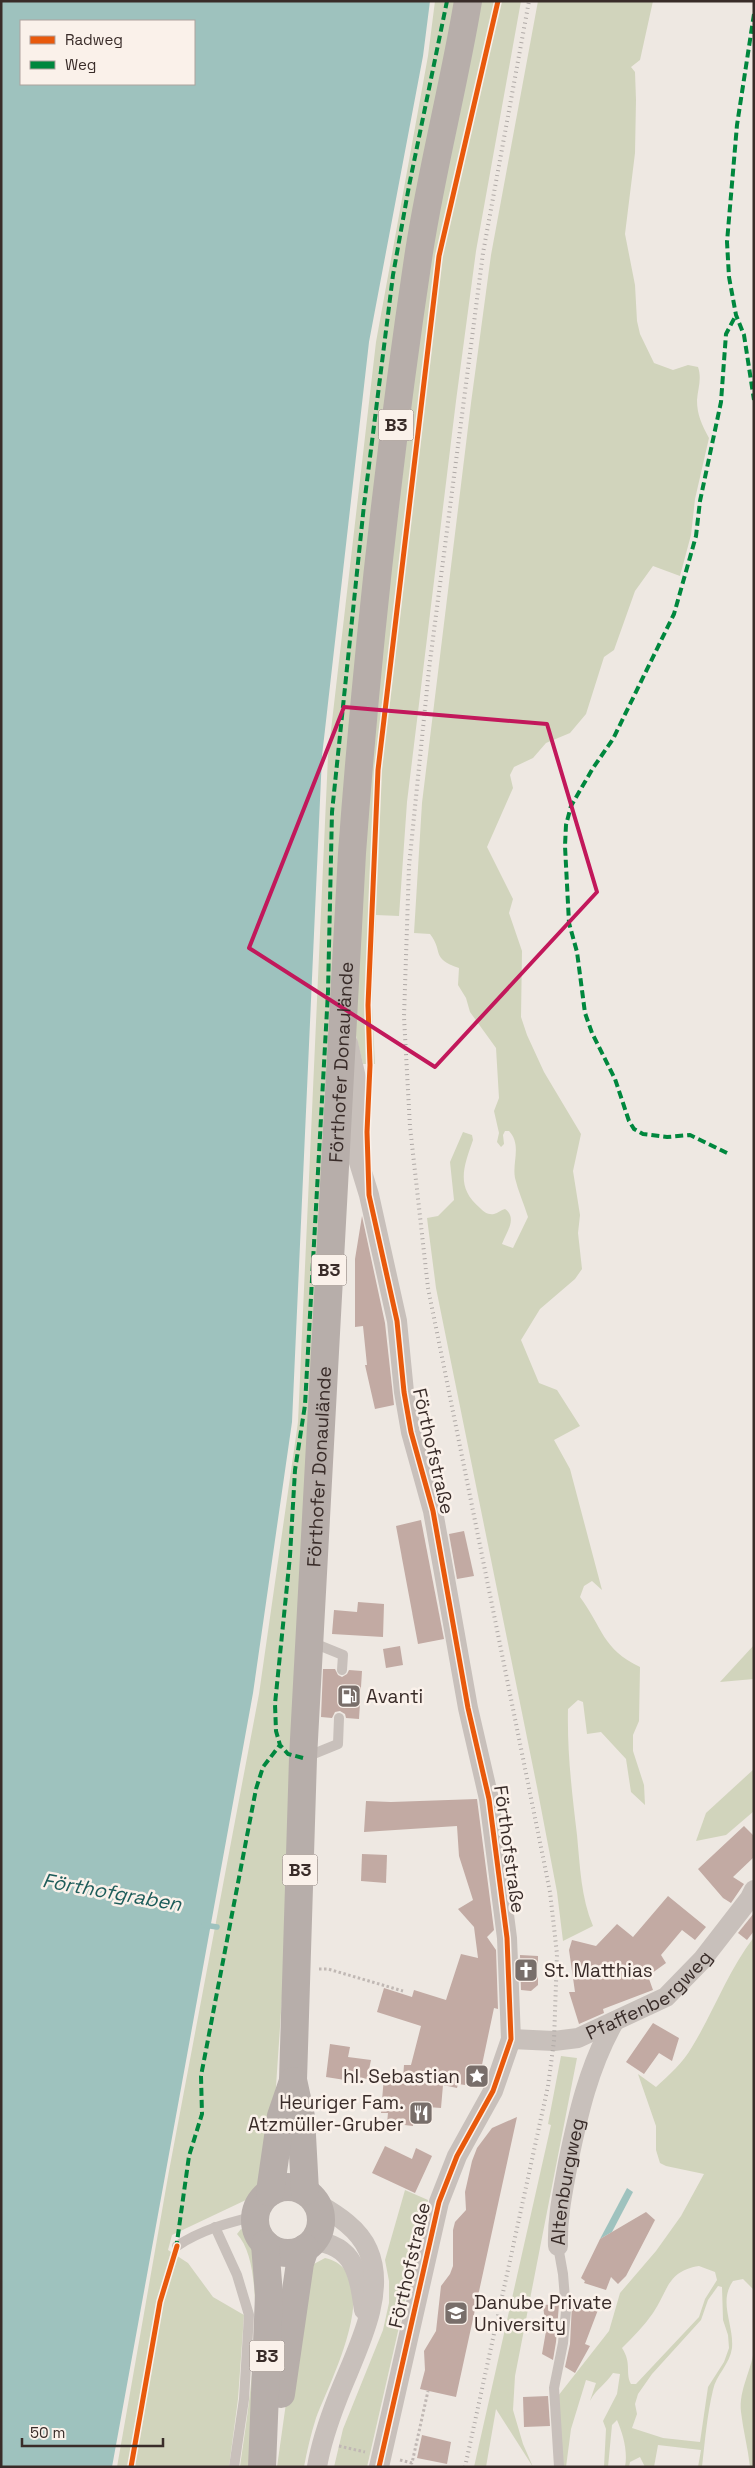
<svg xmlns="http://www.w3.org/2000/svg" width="755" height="2468" viewBox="0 0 755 2468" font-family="'Space Grotesk',sans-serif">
  <rect width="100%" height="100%" fill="#eee8e2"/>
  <g fill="#d1d4bc" fill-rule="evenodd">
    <polygon points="435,1 459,1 391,385 274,2116 259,2182 248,2199 172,2235 168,2250 188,2263 213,2297 244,2315 238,2399 229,2467 117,2467 169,2171 259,1694 298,1422 328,756 376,342 428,56"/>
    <polygon points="478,1 521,1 476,251 456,401 407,802 399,916 376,915 372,1005 375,1064 363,1064 352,1020 370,745 429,252"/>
    <path d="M538,1H653L640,60L631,67L635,72L636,100L635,153L625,234L635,285L637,321L640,334L654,363L673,370L688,365L698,367C702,379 698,388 697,400C697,415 702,425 709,438L695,499L691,535L680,576L653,566L635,591L614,650L604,657L586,714L570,733L546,743L533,758L514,767L510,775L513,788L487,847L513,899L509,913L522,951L521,1017L527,1035L544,1072L581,1134L573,1171L580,1215L578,1233L582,1269L575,1279L540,1309L521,1340L539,1383L557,1390L580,1426L554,1440L570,1469L602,1590L592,1581L584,1586L580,1597C603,1628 602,1649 640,1667L639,1721L633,1735V1751L644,1785L645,1805L631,1792L626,1759L601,1732L587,1734L583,1702L578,1700L568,1709C567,1752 572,1793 577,1835C580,1866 581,1898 593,1926L563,1941L557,1892L537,1787L436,1288L427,1218L438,1216L454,1200L450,1162L463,1132L472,1135L473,1140C464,1166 455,1187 480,1208C484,1212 488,1215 494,1214C498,1213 501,1210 505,1209C518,1218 506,1233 502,1244L513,1248L528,1217C524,1204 518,1191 515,1178C512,1162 522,1145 509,1131H505L503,1135L504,1144L501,1147L497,1142L499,1133L494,1111L499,1098L496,1048L470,1012L466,998L458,985L459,968C430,958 444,952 430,934L414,933L422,803L471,403L491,255Z"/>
    <polygon points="754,1645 754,1679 720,1682"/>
    <polygon points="754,1769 754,1811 726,1835 696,1841 706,1813"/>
    <path d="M754,1937V2294L753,2289L743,2279L733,2281C718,2302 734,2324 732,2348C730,2364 716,2375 713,2390C707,2415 705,2441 702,2467H698L701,2450L658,2445L654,2467H645L640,2457L630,2462L629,2467H625C628,2451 623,2434 617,2420L612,2425L608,2467H604L606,2429L603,2421L617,2394L620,2374L613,2373C606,2384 596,2389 590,2401L596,2383L586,2380L571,2429L566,2467H562L558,2396L609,2331L620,2293L656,2251L681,2216L704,2174L666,2166L660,2163L656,2150V2126L638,2074L656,2087C669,2075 683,2063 692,2047C714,2011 728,1971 754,1937ZM699,2266L715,2272L717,2280L705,2299L699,2317L636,2384H631C625,2373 632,2363 622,2348C633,2337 644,2326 653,2313C668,2291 667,2271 699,2266ZM718,2286L722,2287L723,2320L728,2335L729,2348L724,2362L708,2387L700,2442L663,2438L632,2428L637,2414L635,2404L638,2394L652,2374L701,2320L708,2300Z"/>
    <polygon points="561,2056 577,2058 515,2376 513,2410 523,2444 533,2467 496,2409 486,2467 474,2467 551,2125 548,2124"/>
    <polygon points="405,2190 428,2200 367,2467 334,2467 343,2429 383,2330 389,2303 389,2281 385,2260"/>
    <path d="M241,2229L244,2230L259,2266L250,2467H240C247,2416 272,2271 237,2234Z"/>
    <path d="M325,2258C388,2273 329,2383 316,2418C311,2434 307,2450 304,2467H277L296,2332L312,2265Z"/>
    <path d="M754,2347V2467H750C748,2448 743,2430 741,2412C738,2390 753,2368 754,2347Z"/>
  </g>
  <g fill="#9ec2be" fill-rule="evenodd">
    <path d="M1,1H430L423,56L369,342L322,756L292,1422L253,1693L112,2467H1ZM21,21H194V84H21Z"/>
    <polygon points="627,2188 633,2192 612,2232 600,2239"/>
  </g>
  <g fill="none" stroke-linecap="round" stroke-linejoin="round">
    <polyline stroke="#9ec2be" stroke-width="5.5" points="204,1925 217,1927"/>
  </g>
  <g fill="#c2aaa3">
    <polygon points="362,1216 385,1323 394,1405 375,1409 365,1365 367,1365 363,1326 355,1327 355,1259"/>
    <polygon points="421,1520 444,1639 418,1644 396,1526"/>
    <polygon points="464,1531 474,1576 457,1579 449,1534"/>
    <polygon points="358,1602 384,1604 383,1637 332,1634 334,1610 357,1612"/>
    <polygon points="400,1646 403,1665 386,1668 383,1649"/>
    <polygon points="323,1669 335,1669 338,1675 342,1677 347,1674 349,1670 362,1671 359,1719 346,1718 345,1714 340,1711 335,1712 332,1718 321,1717"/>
    <polygon points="477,1799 494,1930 487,1937 496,1950 498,2009 494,2008 479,2079 466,2076 465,2085 458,2084 457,2088 443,2085 441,2108 414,2106 413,2126 387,2123 388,2113 381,2113 384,2076 403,2078 404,2065 411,2065 421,2026 377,2012 384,1988 412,1997 414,1990 446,2000 461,1954 478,1958 474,1927 458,1909 473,1900 459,1856 457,1826 364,1832 366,1801 391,1802"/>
    <polygon points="744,1826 754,1836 754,1857 733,1877 744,1884 731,1903 723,1898 698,1869"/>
    <polygon points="362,1854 387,1855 386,1883 361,1881"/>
    <polygon points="668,1896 706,1927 695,1940 682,1930 661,1955 666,1963 648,1976 653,1990 603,2009 604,2013 579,2024 569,1992 575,1992 569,1950 572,1940 596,1946 617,1924 633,1937"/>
    <polygon points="754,1913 754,1931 747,1940 738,1933"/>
    <polygon points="520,1955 538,1956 538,1985 531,1991 521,1990"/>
    <polygon points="653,2023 679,2038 672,2061 659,2053 644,2074 626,2062"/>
    <polygon points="330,2044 350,2047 348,2057 371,2060 367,2079 354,2076 345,2080 326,2077"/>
    <polygon points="517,2117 456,2397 420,2389 425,2370 424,2351 436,2331 441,2286 450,2274 453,2266 453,2230 455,2222 466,2210 465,2192 472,2161 477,2148 492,2128"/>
    <polygon points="385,2146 412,2159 416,2148 432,2156 415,2193 372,2173"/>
    <polygon points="646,2212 655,2220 626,2276 618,2284 611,2277 606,2290 584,2283 585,2281 581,2278 600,2239"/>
    <polygon points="601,2302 585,2344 590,2346 575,2373 565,2367 570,2344 572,2304"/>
    <polygon points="559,2304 556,2342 553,2360 542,2354 546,2331 543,2305"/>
    <polygon points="548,2396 550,2426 524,2427 523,2397"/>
    <polygon points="422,2435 451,2442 447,2464 417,2458"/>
  </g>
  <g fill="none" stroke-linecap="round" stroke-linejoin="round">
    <g stroke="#c0b8b4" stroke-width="3" stroke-dasharray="2.5 2.5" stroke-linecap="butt">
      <polyline points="319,1969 328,1969 403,1991"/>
      <polyline points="339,2446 365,2452"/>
      <polyline points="400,2460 412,2463 428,2391"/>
    </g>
    <g stroke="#c8c0bb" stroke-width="10">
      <polyline points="311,1642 343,1655 342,1670"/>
      <polyline points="306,1757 338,1744 339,1718"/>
      <polyline points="215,2227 237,2275 249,2315 244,2399 234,2467"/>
      <path d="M177,2246C201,2230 227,2223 255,2216"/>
      <polyline points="558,2246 563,2274 566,2311 563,2343 554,2388 559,2467"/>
    </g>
    <g stroke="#c8c0bb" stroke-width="20">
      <polyline points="348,1043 356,1078 354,1146 369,1195 397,1321 404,1392 411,1432 433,1511 468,1708 489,1799 507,1938 511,2039 493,2091 457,2156 439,2202 379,2467"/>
      <path id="s1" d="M511,2039L554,2041L578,2038L666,1997L702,1960L750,1898L754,1890"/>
      <path d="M314,2241C355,2245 359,2275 364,2310"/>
      <path id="s2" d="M558,2246C557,2217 563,2191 568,2163C578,2114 589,2066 614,2022"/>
      <path d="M317,2467C321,2443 329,2420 338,2397C354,2355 388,2295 368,2250C359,2229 337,2215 318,2204"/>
    </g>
    <g stroke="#b7aeaa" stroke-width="28">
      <circle cx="288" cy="2220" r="33"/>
      <path id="s3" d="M305,2191L301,2117L293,2080L303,1758L352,853C367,652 389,451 419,252C432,168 454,85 468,1"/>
      <polyline points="270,2192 281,2116 293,2081"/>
      <polyline points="281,2394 300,2263 305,2248"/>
      <polyline points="262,2467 269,2295 265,2244"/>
    </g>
    <polyline stroke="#afa9a6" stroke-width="4" stroke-dasharray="1 4" stroke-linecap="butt" points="465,2467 548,2086 554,2041 557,1954 550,1892 428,1288 410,1127 404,1017 409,866 429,669 483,253 529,1"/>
    <g stroke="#00873e" stroke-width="4" stroke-dasharray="8 4" stroke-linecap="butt">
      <polyline points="754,14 737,125 727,242 729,277 736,315 744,335 754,400"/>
      <polyline points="727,1153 690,1135 667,1137 643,1134 634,1129 629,1121 615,1079 592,1033 585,1013 577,952 569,923 565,846 566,825 571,806 593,768 613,739 674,614 696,536 700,501 721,402 726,334 736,315"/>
      <polyline points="303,1758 288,1754 280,1745 276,1731 275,1704 290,1556 295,1470 305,1405 328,992 332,812 364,505 393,275 409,186 447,1"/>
      <polyline points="176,2249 189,2156 202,2114 201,2076 256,1789 263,1767 280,1745"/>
    </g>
    <g stroke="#faf1ea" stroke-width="8">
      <g id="cycleway">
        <polyline points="131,2467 160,2302 177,2246"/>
        <polyline points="379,2467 439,2202 457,2156 493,2091 511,2039 507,1938 489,1799 468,1708 433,1511 411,1432 404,1392 397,1321 369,1195 367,1132 370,1065 368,1005 378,770 439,256 498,1"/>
      </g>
    </g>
    <use href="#cycleway" stroke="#e8590c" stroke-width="5"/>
  </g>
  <path fill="none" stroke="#c2185b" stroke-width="4" stroke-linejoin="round" d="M344,707L547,724L597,892L435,1067L249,948Z"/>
  <defs>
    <g id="fuel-square" transform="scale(1.25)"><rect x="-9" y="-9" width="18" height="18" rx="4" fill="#786e6a" stroke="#faf1ea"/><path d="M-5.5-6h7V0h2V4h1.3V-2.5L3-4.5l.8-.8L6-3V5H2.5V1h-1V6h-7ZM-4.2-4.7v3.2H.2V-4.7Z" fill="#fff"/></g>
    <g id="church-square" transform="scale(1.25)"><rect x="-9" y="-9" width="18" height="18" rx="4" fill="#786e6a" stroke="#faf1ea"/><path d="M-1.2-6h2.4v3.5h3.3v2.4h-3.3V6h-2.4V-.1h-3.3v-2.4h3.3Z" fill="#fff"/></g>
    <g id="sight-square" transform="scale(1.25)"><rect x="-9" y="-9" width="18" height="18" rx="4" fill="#786e6a" stroke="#faf1ea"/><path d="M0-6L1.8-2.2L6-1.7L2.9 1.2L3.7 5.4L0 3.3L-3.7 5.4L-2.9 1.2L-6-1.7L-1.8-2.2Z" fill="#fff"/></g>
    <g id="restaurant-square" transform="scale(1.25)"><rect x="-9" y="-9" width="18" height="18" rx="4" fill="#786e6a" stroke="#faf1ea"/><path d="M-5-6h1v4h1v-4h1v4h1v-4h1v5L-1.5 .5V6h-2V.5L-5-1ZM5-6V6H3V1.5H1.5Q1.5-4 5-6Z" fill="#fff"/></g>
    <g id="university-square" transform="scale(1.25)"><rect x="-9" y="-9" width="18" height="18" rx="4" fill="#786e6a" stroke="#faf1ea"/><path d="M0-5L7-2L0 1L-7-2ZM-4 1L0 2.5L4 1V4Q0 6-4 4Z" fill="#fff"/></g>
  </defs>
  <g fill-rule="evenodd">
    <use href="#fuel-square" x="349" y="1696"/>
    <use href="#church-square" x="526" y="1970"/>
    <use href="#sight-square" x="477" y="2076"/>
    <use href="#restaurant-square" x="421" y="2113"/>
    <use href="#university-square" x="456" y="2313"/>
  </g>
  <g text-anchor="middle" stroke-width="5" stroke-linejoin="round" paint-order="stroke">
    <g fill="#faf1ea" stroke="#736763" stroke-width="1">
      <rect x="378.5" y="409.5" width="35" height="31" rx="4"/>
      <rect x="311.5" y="1254.5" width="35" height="31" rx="4"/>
      <rect x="282.5" y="1854.5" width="35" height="31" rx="4"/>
      <rect x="249.5" y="2340.5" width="35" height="31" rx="4"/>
    </g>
    <g font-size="18" font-weight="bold" fill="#392c29">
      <text x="396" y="431">B3</text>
      <text x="329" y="1276">B3</text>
      <text x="300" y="1876">B3</text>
      <text x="267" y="2362">B3</text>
    </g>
    <g font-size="19" fill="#392c29" stroke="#faf1ea">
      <text dy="7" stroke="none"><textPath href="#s3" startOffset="1131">Förthofer Donaulände</textPath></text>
      <text transform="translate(434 1451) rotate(77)" y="7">Förthofstraße</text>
      <text dy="7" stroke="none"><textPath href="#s3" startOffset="726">Förthofer Donaulände</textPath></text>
      <text transform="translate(510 1849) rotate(82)" y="7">Förthofstraße</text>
      <text dy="7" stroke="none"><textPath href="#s1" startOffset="151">Pfaffenbergweg</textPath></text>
      <text dy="7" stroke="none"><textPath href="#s2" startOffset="65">Altenburgweg</textPath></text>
      <text transform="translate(409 2265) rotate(-77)" y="7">Förthofstraße</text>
    </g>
    <g font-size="19" fill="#392c29" stroke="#faf1ea" text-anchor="start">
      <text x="366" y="1703">Avanti</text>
      <text x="544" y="1977">St. Matthias</text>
      <text x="460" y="2083" text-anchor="end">hl. Sebastian</text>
      <text x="404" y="2109" text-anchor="end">Heuriger Fam.<tspan x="404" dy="22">Atzmüller-Gruber</tspan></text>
      <text x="474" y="2309">Danube Private<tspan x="474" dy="22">University</tspan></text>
    </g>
    <g font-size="20" font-style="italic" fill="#1d5c5a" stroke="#faf1ea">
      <text transform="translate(112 1892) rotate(10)" y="7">Förthofgraben</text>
    </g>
  </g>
  <rect width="755" height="2468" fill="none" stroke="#392c29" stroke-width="5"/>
  <rect x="20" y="20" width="175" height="65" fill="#faf1ea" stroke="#ada29d"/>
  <rect x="30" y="36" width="25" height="8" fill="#e8590c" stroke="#ada29d"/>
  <text x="65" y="45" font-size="15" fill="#392c29">Radweg</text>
  <rect x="30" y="61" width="25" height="8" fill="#00873e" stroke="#ada29d"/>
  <text x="65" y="70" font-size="15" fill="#392c29">Weg</text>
  <path d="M22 2438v8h141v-8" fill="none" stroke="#392c29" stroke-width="2.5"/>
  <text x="30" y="2438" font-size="15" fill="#392c29" stroke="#faf1ea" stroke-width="4" paint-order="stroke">50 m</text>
</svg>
